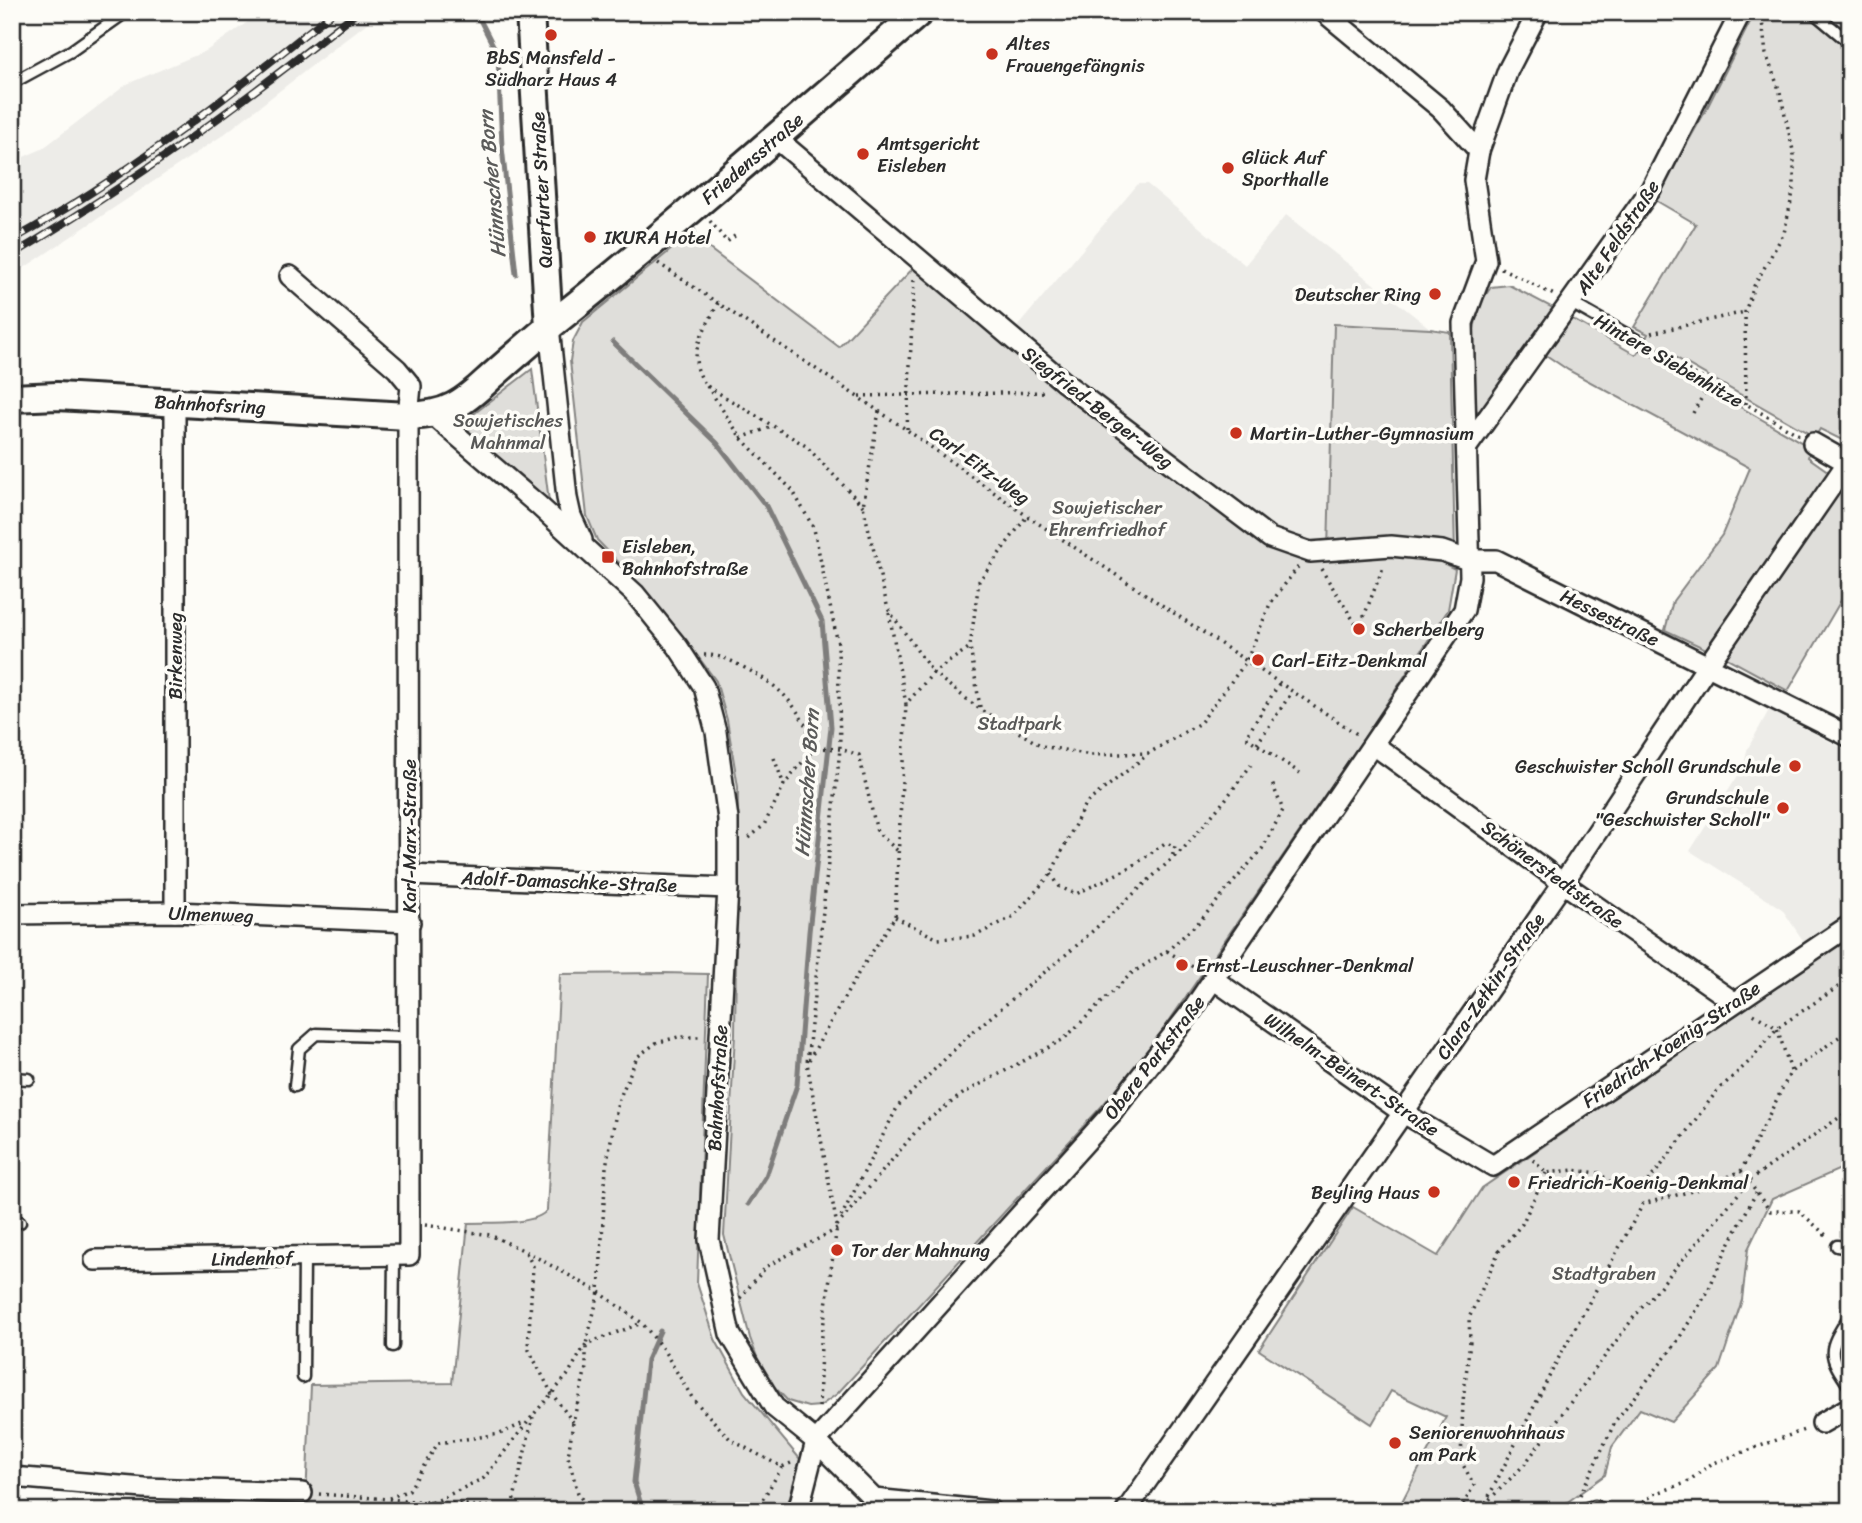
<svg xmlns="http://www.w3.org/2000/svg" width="1862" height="1523" viewBox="0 0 1862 1523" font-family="Sriracha,sans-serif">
  <rect width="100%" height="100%" fill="#fdfcf7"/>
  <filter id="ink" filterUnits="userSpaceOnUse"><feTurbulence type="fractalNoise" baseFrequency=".0143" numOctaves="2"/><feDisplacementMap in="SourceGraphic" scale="14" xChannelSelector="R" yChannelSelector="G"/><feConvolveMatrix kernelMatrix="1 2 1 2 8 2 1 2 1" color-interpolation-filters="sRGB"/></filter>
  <g filter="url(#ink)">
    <g fill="#edece8">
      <polygon points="262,12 381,12 223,135 12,276 12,162 42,149 127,84 206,51"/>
      <polygon points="1138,184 1147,184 1245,265 1286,215 1431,329 1334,324 1328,551 1279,538 1012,333"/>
      <polygon points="1769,710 1850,752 1850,910 1804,942 1782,909 1690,851 1744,766 1747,750"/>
    </g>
    <g fill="#dfdeda" stroke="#858482" stroke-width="2">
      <polygon points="1755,12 1801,12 1833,34 1850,50 1850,444 1820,429 1815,437 1645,340 1648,334 1634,327 1696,224 1655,200 1706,110"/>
      <polygon points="695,230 699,241 839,347 916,265 1184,486 1268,540 1437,560 1455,569 1448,610 1364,738 1150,1049 1102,1106 837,1394 820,1406 808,1407 788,1401 764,1376 750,1338 724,1235 735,1034 738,787 727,720 716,681 688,643 628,572 597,540 587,516 570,361 573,341 583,322"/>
      <polygon points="1509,285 1557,310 1485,413 1471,409 1471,344 1479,305 1491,287"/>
      <polygon points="1572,319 1636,355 1640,349 1811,448 1808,457 1829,472 1706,649 1665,630 1673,601 1722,535 1750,468 1568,370 1546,355"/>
      <polygon points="1334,324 1430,329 1450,332 1455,555 1328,551"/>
      <polygon points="532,369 550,509 468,439 471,416"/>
      <polygon points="1846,478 1850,480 1850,585 1788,691 1725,657"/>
      <polygon points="1850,937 1850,1167 1847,1166 1772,1199 1748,1249 1742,1300 1719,1369 1671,1422 1640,1409 1612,1447 1605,1475 1555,1511 1397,1511 1446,1417 1391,1391 1372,1424 1259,1350 1353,1207 1438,1256 1482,1188"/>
      <path d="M663,973L708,974L697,1283L715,1339L744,1392L800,1459L786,1511H182L180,1505L184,1495L306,1499L311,1385L452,1383L468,1223C488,1222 535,1226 547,1210L560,974Z"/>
    </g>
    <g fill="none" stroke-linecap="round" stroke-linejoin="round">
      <g stroke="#7e7d7b" stroke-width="5">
        <polyline points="476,12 498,55 502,147 516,274"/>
        <polyline points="613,342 717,443 766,506 822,621 831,727 809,932 797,1085 766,1176 748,1204"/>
        <polyline points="643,1511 634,1482 647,1360 660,1331"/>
      </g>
      <g stroke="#2b2b2b" stroke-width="15">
        <g id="lane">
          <polyline points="1813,12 1850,43"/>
          <polyline points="12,83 71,51 126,12"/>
          <polyline points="1571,303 1642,343"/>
          <polyline points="12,1078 29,1079"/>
          <polyline points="295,1086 299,1049 316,1034 410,1037"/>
          <polyline points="12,1222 20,1222"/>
          <polyline points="1837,1246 1850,1248"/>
          <path d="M1850,1315C1828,1351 1826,1352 1850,1387"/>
          <polyline points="393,1346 394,1256"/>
          <polyline points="303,1377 304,1257"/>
          <polyline points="1577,1511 1594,1506 1607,1511"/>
        </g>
      </g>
      <g stroke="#2b2b2b" stroke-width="24">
        <g id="street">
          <polyline points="1324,12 1441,109 1479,151"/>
          <polyline points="777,139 1065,383 1270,538 1310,552 1391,546 1442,551 1468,560 1496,560 1850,737"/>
          <polyline points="549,327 567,498 571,516 582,540"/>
          <polyline points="175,401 175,912"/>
          <polyline points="438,414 440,421 538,505 635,594 678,647 704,687 716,732 728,819 728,888 709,1240 730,1334 774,1407 816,1441 874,1499 991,1511"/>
          <polyline points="1813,443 1850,464"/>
          <polyline points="1467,447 1651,189 1741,12"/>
          <polyline points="1374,745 1563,883 1734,1002"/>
          <polyline points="409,875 728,888"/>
          <polyline points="12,914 175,912 410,922"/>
          <polyline points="1213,979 1402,1112 1493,1166 1850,925"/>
          <polyline points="95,1260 409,1255 408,416 411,386 397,369 290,276"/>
          <polyline points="1822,1423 1850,1407"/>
          <polyline points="12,1477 144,1488 302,1493"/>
          <polyline points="798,1511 816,1441 1111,1114 1191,1012 1464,610 1470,577 1463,323 1486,261 1474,180 1479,151 1508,70 1538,12"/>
          <polyline points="1126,1511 1563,883 1708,665 1850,459"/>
        </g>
      </g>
      <g stroke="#2b2b2b" stroke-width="32">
        <g id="secondary">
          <polyline points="530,12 549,327"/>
          <path d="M12,398L57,396L408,416C425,415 439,414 454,406C468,399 480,387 491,377C514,357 536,337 560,318C683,220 801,115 920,12"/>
        </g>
      </g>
      <g stroke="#2b2b2b" stroke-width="3.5" stroke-dasharray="2 5" stroke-linecap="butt">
        <polyline points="710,221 727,242 737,234"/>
        <polyline points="658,263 907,430 1027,516 1357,734"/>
        <polyline points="1501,268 1554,295"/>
        <path d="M718,303C704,333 683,356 707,386L806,446L863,506"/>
        <polyline points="1651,333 1745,312"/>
        <polyline points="1652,349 1799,435"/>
        <polyline points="707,386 741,438 793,491 814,529 838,644 840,749 807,1063 837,1226 821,1343 819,1411"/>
        <polyline points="859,396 1047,392"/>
        <polyline points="1746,404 1745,312 1754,286 1784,233 1794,188 1794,155 1780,92 1766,54 1761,12"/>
        <polyline points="879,411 863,506 888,609 933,673 981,710 1042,746 1091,755 1149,753 1200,723 1246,662 1270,604 1298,567"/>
        <polyline points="1693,413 1710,383"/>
        <polyline points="907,429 914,280"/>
        <polyline points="741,438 771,427"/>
        <polyline points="1321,569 1359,629 1384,565"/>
        <polyline points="889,613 906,704"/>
        <path d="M704,655C722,655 729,660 745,668C787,690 797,707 817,748L808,755L784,785L764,825L747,840"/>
        <polyline points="1279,684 1246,737 1300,773"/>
        <polyline points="980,707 970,647 979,581 1027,516"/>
        <polyline points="1257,744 1292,692"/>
        <polyline points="817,748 840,749 859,755 877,832 899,852"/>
        <polyline points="774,758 784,785"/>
        <polyline points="1051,874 1060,887 1076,894 1133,866 1165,843 1175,846 1172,857"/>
        <polyline points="895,917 938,939 975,936 1014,916 1051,874 1085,804 1147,755"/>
        <polyline points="1167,951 1198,970"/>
        <polyline points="809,1060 859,972 895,917 906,704 933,673 970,647"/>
        <polyline points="1792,1071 1850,1029"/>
        <polyline points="1533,1160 1546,1173 1573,1170 1599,1173 1614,1185 1639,1192"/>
        <polyline points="1741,1171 1770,1211 1799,1211 1828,1237"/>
        <polyline points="1639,1192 1660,1167 1717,1091 1751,1060 1777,1028 1850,979"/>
        <polyline points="841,1217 898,1106 969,1035 1075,947 1184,848 1225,800 1251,765"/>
        <polyline points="425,1225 490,1235 525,1251 599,1292 642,1323 663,1349 693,1399 731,1440 782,1467 791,1463"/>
        <polyline points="837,1226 922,1124 964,1093 1064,1039 1132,973 1167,951 1200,921 1262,849 1283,810 1272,783"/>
        <polyline points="526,1253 533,1266 528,1348 552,1394 573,1422"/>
        <polyline points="740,1298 767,1266 837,1229"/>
        <polyline points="319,1494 551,1511"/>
        <polyline points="1580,1495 1616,1420 1675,1345 1707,1293 1725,1252 1756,1193"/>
        <polyline points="389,1498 409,1490 438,1443 500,1434 526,1422"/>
        <polyline points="432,1503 484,1478 534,1414 567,1376 586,1344 642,1323"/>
        <polyline points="512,1507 533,1417"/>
        <polyline points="589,1511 578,1493 568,1457 573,1422 586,1368 586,1344 599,1292 606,1167 618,1102 637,1057 656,1043 678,1037 702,1037"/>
        <polyline points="756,1511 782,1467"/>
        <polyline points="1460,1511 1474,1485 1461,1461 1463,1401 1470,1341 1469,1318 1499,1251 1522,1224 1546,1173"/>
        <polyline points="1475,1511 1485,1504 1557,1361 1643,1204 1703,1188 1741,1171 1791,1071 1777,1028 1750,1012"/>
        <polyline points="1488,1511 1485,1504 1524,1465 1634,1317 1750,1180 1850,1110"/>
        <polyline points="1632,1511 1654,1494 1686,1483 1711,1464 1807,1429"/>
      </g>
      <use href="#lane" stroke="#fdfcf7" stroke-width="10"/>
      <use href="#street" stroke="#fdfcf7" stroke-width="19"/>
      <use href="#secondary" stroke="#fdfcf7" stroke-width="26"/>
      <g stroke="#2b2b2b" stroke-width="8">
        <g id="rail">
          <path d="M12,240C127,177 231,94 333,12"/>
          <path d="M12,255C134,183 246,100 357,12"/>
        </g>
      </g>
      <use href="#rail" stroke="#fdfcf7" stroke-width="5" stroke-dasharray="16" stroke-linecap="butt"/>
    </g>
  </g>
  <g fill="#c8321e" stroke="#fdfcf7" stroke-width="2.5">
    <circle cx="551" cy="35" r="7"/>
    <circle cx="992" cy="54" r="7"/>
    <circle cx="863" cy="154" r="7"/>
    <circle cx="1228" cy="168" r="7"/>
    <circle cx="590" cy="237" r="7"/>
    <circle cx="1435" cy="294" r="7"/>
    <circle cx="1236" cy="433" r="7"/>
    <rect x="601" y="550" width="14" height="14" rx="3.5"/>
    <circle cx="1359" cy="629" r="7"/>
    <circle cx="1258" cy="660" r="7"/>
    <circle cx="1795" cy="766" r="7"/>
    <circle cx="1783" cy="808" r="7"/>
    <circle cx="1182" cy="965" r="7"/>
    <circle cx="1514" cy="1182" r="7"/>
    <circle cx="1434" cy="1192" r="7"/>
    <circle cx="837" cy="1250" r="7"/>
    <circle cx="1395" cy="1443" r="7"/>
  </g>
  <g text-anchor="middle" stroke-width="7" stroke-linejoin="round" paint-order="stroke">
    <g font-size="19" fill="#2b2b2b" stroke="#fdfcf7" text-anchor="start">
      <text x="1006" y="50">Altes<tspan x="1006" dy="22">Frauengefängnis</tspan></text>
      <text x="551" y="64" text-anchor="middle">BbS Mansfeld -<tspan x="551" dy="22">Südharz Haus 4</tspan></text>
      <text x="877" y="150">Amtsgericht<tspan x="877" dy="22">Eisleben</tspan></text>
      <text x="1242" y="164">Glück Auf<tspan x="1242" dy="22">Sporthalle</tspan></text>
      <text x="604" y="244">IKURA Hotel</text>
      <text x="1421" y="301" text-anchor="end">Deutscher Ring</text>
      <text x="1250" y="440">Martin-Luther-Gymnasium</text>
      <text x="622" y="553">Eisleben,<tspan x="622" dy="22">Bahnhofstraße</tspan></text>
      <text x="1373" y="636">Scherbelberg</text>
      <text x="1272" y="667">Carl-Eitz-Denkmal</text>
      <text x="1781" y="773" text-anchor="end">Geschwister Scholl Grundschule</text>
      <text x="1769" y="804" text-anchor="end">Grundschule<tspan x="1769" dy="22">"Geschwister Scholl"</tspan></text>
      <text x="1196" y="972">Ernst-Leuschner-Denkmal</text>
      <text x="1528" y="1189">Friedrich-Koenig-Denkmal</text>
      <text x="1420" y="1199" text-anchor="end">Beyling Haus</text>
      <text x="851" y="1257">Tor der Mahnung</text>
      <text x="1409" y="1439">Seniorenwohnhaus<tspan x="1409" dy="22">am Park</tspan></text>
    </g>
    <g font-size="19" fill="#2b2b2b" stroke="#fdfcf7">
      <text transform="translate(752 158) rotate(-41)" y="7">Friedensstraße</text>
      <text transform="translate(541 190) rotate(-93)" y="7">Querfurter Straße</text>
      <text transform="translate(1617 237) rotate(-56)" y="7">Alte Feldstraße</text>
      <text transform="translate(1669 360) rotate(30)" y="7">Hintere Siebenhitze</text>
      <text transform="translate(210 404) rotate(3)" y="7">Bahnhofsring</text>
      <text transform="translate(1098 407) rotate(38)" y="7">Siegfried-Berger-Weg</text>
      <text transform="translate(980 465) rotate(36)" y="7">Carl-Eitz-Weg</text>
      <text transform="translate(1610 617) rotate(26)" y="7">Hessestraße</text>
      <text transform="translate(175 656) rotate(-90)" y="7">Birkenweg</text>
      <text transform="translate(409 836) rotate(-90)" y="7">Karl-Marx-Straße</text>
      <text transform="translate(1553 874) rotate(36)" y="7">Schönerstedtstraße</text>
      <text transform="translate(569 881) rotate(2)" y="7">Adolf-Damaschke-Straße</text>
      <text transform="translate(211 914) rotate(2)" y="7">Ulmenweg</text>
      <text transform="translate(1490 986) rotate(-55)" y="7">Clara-Zetkin-Straße</text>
      <text transform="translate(1671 1044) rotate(-34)" y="7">Friedrich-Koenig-Straße</text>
      <text transform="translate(1154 1057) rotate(-52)" y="7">Obere Parkstraße</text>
      <text transform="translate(1352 1074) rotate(34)" y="7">Wilhelm-Beinert-Straße</text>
      <text transform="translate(717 1088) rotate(-87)" y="7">Bahnhofstraße</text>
      <text transform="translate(252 1258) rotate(-1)" y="7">Lindenhof</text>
    </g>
    <g font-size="19" fill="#585857" stroke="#fdfcf7">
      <text x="508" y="427">Sowjetisches<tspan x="508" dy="22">Mahnmal</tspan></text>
      <text x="1107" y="514">Sowjetischer<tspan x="1107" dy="22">Ehrenfriedhof</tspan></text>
      <text x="1020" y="730">Stadtpark</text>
      <text x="1604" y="1280">Stadtgraben</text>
    </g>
    <g font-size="21" font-style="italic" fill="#5b5b5a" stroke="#fdfcf7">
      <text transform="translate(492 184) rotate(-95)" y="7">Hünnscher Born</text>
      <text transform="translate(807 783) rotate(-86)" y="7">Hünnscher Born</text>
    </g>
  </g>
  <rect width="1862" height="1523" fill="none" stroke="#fdfcf7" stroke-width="42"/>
  <rect x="21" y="21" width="1820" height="1481" fill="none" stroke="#2b2b2b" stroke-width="2.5" filter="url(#ink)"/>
</svg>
